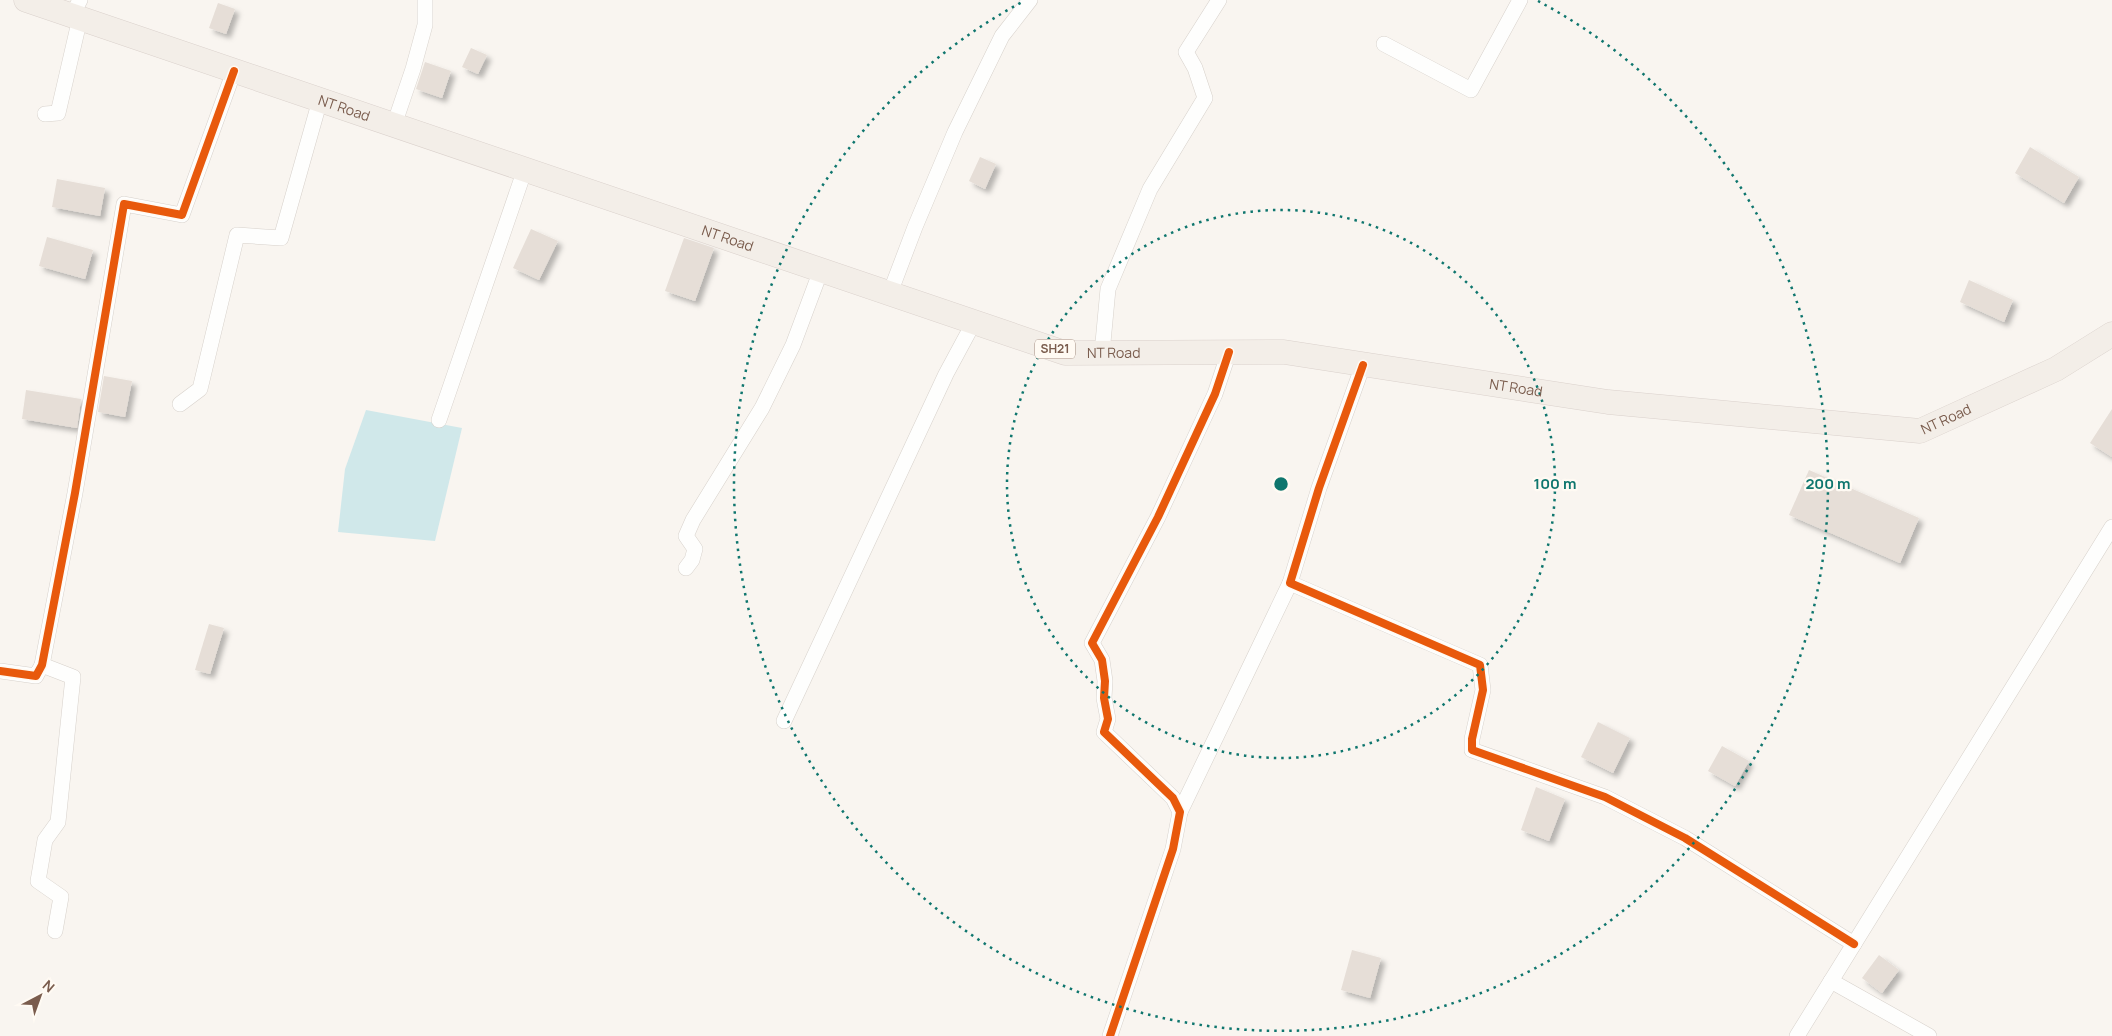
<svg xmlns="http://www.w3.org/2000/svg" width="2112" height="1036" viewBox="0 0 2112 1036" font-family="Manrope,sans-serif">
  <defs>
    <filter id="shadow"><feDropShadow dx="4.5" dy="4.5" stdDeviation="2.5" flood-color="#0004"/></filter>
  </defs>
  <rect width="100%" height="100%" fill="#f9f5f0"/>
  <polygon fill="#d0e8ea" points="366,410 462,428 435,541 338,532 345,469"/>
  <g fill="#e6ded7" filter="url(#shadow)">
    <polygon points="218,3 235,9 226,34 209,28"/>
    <polygon points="471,48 487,55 478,74 462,67"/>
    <polygon points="425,62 451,71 442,98 416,89"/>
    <polygon points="2030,147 2079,177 2064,203 2015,173"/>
    <polygon points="980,157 996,164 985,189 969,181"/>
    <polygon points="57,179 105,188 100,216 52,207"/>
    <polygon points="531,229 558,241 539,280 513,268"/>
    <polygon points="47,237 93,250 85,279 39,266"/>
    <polygon points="684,238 714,248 695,301 665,291"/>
    <polygon points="1969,280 2013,300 2004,322 1960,302"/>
    <polygon points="104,376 132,381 125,417 98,412"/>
    <polygon points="26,390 81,399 77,428 22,419"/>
    <polygon points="2112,409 2112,457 2090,443"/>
    <polygon points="1809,470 1919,518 1900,563 1789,515"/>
    <polygon points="209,624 224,628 210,674 195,670"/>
    <polygon points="1598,722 1630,738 1613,773 1581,757"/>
    <polygon points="1722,746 1749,761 1735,786 1708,771"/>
    <polygon points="1536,787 1565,799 1549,841 1521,830"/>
    <polygon points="1352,950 1381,958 1370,998 1341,990"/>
    <polygon points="1879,955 1899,970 1882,993 1862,978"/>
  </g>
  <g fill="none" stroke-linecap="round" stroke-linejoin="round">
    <g stroke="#d7d1cb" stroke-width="16">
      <g id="street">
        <polyline points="72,15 80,0"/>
        <polyline points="1384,44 1471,90 1520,0"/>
        <polyline points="45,114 58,113 80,18"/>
        <polyline points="394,125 413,69 425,25 425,0"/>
        <polyline points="890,293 915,227 955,132 1002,36 1030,0"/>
        <polyline points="1102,353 1108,289 1150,189 1205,98 1195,68 1186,52 1219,0"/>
        <polyline points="1363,365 1319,488 1290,583 1480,665 1483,690 1472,739 1472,750 1605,797 1685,838 1854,944"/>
        <polyline points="180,404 200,389 237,235 281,238 320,100"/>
        <polyline points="439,420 525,169"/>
        <polyline points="686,568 692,560 695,549 686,536 693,520 762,408 793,345 821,270"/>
        <polyline points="42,665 73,677 58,822 45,840 38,881 61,897 55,931"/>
        <polyline points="0,671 36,676 42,665 75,493 124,204 182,215 234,71"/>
        <polyline points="784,721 946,374 974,322"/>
        <polyline points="1180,812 1290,583"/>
        <polyline points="1831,981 1929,1036"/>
        <polyline points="1110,1036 1173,849 1180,812 1173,798 1104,732 1108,719 1104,698 1105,681 1102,660 1092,643 1158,517 1215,394 1229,352"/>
        <polyline points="1797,1036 2112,527"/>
      </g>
    </g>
    <g stroke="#dad1cc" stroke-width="25">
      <g id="primary">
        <path id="s1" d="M26,0L1065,353L1284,352L1608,402L1920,431L2056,369L2112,334"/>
      </g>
    </g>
    <use href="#street" stroke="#fefefd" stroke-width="15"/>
    <use href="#primary" stroke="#f3eee8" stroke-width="24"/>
    <g stroke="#fffaf3" stroke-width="11">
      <g id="cycleway">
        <polyline points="1363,365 1319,488 1290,583 1480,665 1483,690 1472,739 1472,750 1605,797 1685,838 1854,944"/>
        <polyline points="0,671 36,676 42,665 75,493 124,204 182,215 234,71"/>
        <polyline points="1110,1036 1173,849 1180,812 1173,798 1104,732 1108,719 1104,698 1105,681 1102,660 1092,643 1158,517 1215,394 1229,352"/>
      </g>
    </g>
    <use href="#cycleway" stroke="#e8590c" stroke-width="8"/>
  </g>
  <g fill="none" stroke="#0f766e" stroke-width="2.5" stroke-dasharray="2.5 5">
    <circle cx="1281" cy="484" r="274"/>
    <path d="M1538 1A547 547 0 1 1 1024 1"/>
  </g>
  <g text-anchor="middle" stroke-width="4.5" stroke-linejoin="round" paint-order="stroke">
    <rect fill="#fffaf3" stroke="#a28b7f" stroke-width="1" x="1035" y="339.5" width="40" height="19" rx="4"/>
    <g font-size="12" font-weight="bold" fill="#7a5c4d">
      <text x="1055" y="353">SH21</text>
    </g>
    <g font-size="14" fill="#7a5c4d" stroke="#fffaf3">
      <text dy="5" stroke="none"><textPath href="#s1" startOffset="336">NT Road</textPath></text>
      <text dy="5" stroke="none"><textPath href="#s1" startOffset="741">NT Road</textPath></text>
      <text dy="5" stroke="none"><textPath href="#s1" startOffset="1146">NT Road</textPath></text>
      <text dy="5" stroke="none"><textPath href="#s1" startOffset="1551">NT Road</textPath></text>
      <text dy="5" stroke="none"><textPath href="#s1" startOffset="1986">NT Road</textPath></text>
    </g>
  </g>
  <circle cx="1281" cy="484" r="8" fill="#0f766e" stroke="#fffaf3" stroke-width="2.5"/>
  <g font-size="15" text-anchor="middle" font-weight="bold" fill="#0f766e" stroke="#fffaf3" stroke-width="4.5" stroke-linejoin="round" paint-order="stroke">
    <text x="1555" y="489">100 m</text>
    <text x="1828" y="489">200 m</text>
  </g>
  <g transform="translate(40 996) rotate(41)" stroke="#fffaf3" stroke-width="4" paint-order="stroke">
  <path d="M0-4L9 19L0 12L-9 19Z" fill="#7a5c4d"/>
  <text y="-8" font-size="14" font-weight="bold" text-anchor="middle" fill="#7a5c4d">N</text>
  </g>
</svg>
